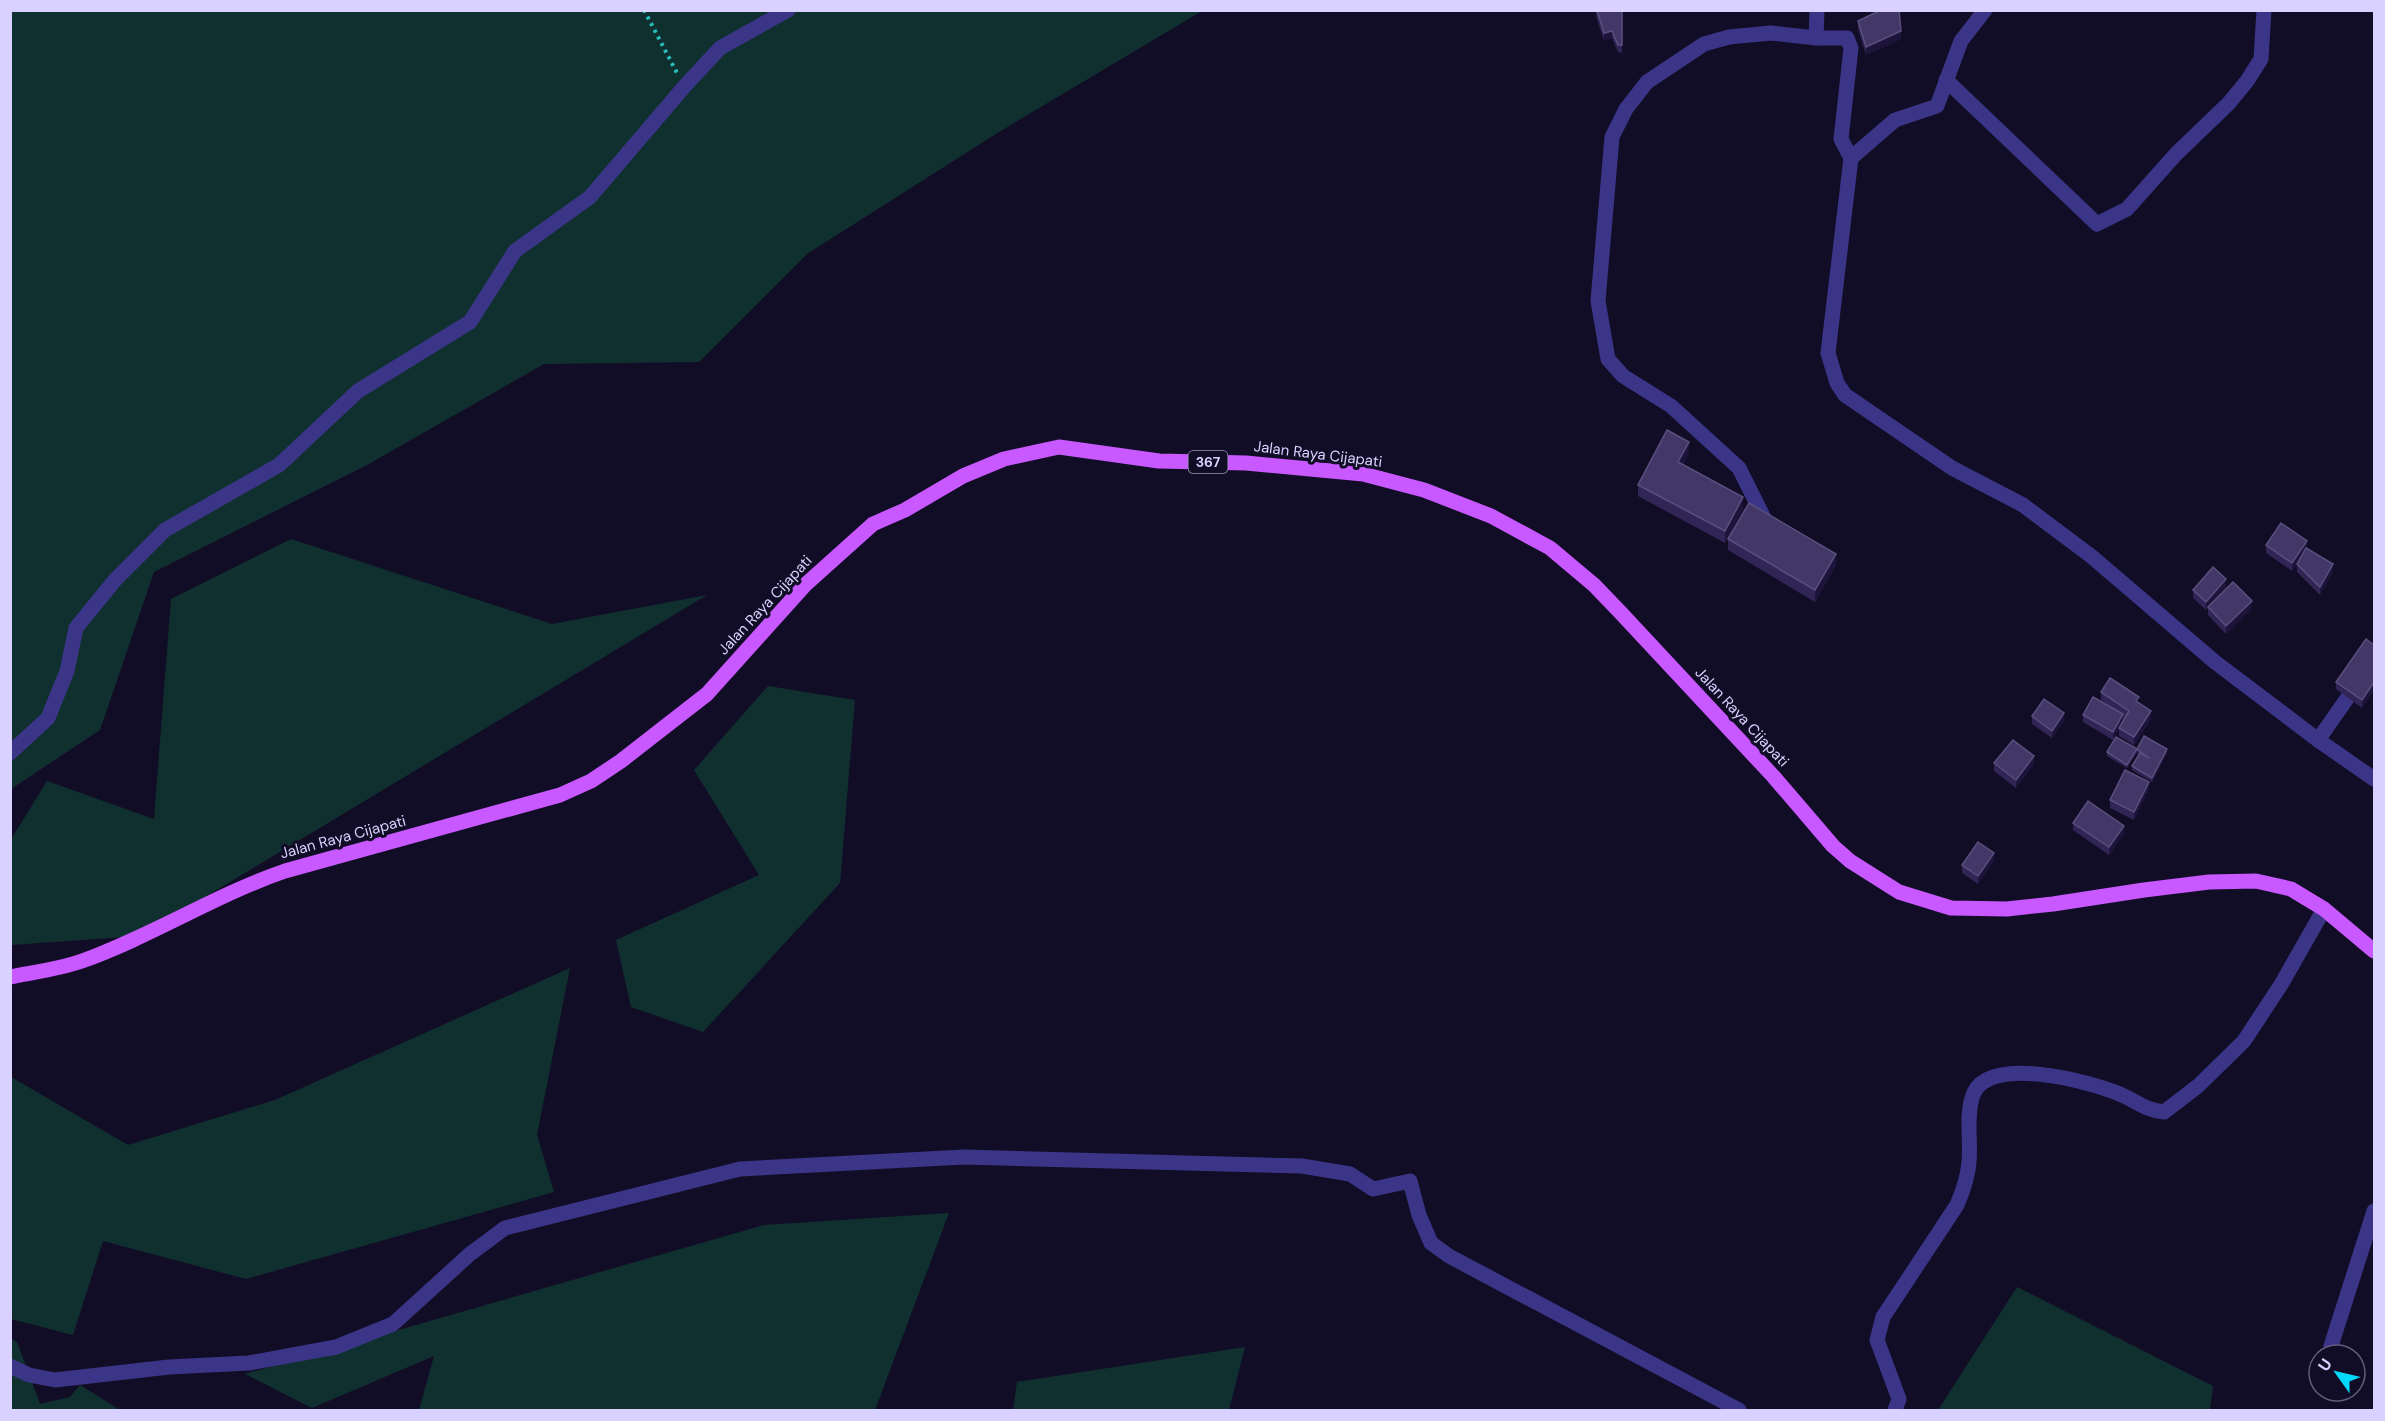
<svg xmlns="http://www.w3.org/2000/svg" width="2385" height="1421" viewBox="0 0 2385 1421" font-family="'DM Sans',sans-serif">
  <rect width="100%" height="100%" fill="#120d26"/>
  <g fill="#103030">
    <polygon points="11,11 1202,11 999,132 807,254 699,362 544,364 367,465 154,572 100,730 11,789"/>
    <polygon points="291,539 552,624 707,595 140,936 11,945 10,841 47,781 154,819 171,599"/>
    <polygon points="768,686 855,700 840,883 703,1032 631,1007 616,940 759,875 694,770"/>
    <polygon points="570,968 537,1135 554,1192 246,1279 103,1241 73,1335 11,1319 11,1077 128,1145 275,1100"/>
    <polygon points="949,1213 875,1410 419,1410 434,1356 312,1408 245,1374 764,1225"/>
    <polygon points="2017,1287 2213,1386 2210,1410 1938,1410"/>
    <polygon points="10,1338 17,1342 40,1404 70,1397 80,1385 117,1408 115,1410 11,1410"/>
    <polygon points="1245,1347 1229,1410 1013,1410 1017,1382"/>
  </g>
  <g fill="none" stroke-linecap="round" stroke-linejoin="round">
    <polyline stroke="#26bebb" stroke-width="4" stroke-dasharray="3 4.5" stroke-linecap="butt" points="644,10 677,73"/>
    <g stroke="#3b3588" stroke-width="15">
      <polyline points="1817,10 1816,38 1847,38 1851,48 1841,139 1851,158 1828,353 1837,383 1845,395 1952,468 2023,505 2091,556 2215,662 2318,740 2374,779"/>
      <polyline points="1946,80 2097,224 2127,209 2176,154 2229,103 2247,81 2261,59 2264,10"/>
      <polyline points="1851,158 1895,120 1937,106 1961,41 1985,10"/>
      <polyline points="1763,516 1739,468 1671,406 1623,376 1608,359 1598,301 1612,137 1626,109 1647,82 1704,44 1729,37 1771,33 1816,38"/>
      <polyline points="2318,740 2374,660"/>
      <polyline points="10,753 48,718 67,671 76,628 115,580 165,530 279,465 358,391 470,322 515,251 590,197 684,87 720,48 788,10"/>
      <polyline points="2331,1346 2374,1211"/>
      <polyline points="10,1366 29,1375 55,1380 169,1367 249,1363 336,1347 393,1324 470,1254 505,1228 740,1169 964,1157 1302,1166 1350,1174 1373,1189 1410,1181 1419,1215 1431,1243 1449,1256 1739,1410"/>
      <path d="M1895,1410L1899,1399L1877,1340L1883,1317L1957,1205C1963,1191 1968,1177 1969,1162C1971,1141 1966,1118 1972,1098C1984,1052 2092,1082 2122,1095C2137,1102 2148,1111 2164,1112L2198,1086L2244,1041L2282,983L2324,909"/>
    </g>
    <path stroke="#c858ff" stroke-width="15" d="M10,977C35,972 59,969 82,961C152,936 215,895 285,871L560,795L591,781L621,761L707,694L805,585L873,524L905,510L963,476L1004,459L1059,447L1159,461L1246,463L1363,474L1424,490L1491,516L1550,548L1594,585L1620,612L1773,776L1833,846L1850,861L1899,892L1951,908L2007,909L2053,904L2144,890L2209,882L2256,881L2291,889L2324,909L2374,951"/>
  </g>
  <g fill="#302555">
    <polygon points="1596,10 1622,10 1622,53 1618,52 1612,38 1604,41 1596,16"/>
    <polygon points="1858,21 1901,39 1866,55 1858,29"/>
    <polygon points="1689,453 1683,465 1743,509 1725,543 1638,496 1638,485"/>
    <polygon points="1728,539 1836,565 1815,602 1728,550"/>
    <polygon points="2266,545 2307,549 2333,572 2320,595 2297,572 2297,564 2300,559 2292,571 2266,553"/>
    <polygon points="2226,587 2216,599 2252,608 2226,634 2208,615 2208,608 2206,610 2193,598 2193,590"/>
    <polygon points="2374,645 2374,690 2362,708 2336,689 2336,682"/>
    <polygon points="2101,692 2139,703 2151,719 2134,745 2119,736 2119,729 2113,740 2083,722 2083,715 2116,710 2101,700"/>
    <polygon points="2032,716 2064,721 2052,738 2032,724"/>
    <polygon points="2137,749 2167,753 2152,782 2132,770 2132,766 2139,754 2137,753 2127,768 2107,756 2107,752"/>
    <polygon points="1994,763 2034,764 2016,788 1994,771"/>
    <polygon points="2149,789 2134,820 2110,808 2110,800"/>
    <polygon points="2073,823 2124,834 2109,855 2073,830"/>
    <polygon points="1994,860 1978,884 1962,873 1962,865"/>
  </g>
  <g fill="#1c143a">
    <polygon points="1612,31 1612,38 1604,41 1604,33"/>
    <polygon points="1901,31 1901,39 1866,55 1866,47"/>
    <polygon points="1689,442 1689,453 1678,474 1678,462"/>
    <polygon points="1743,497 1743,509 1725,543 1725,531"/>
    <polygon points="2307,541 2307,549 2292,571 2292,563"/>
    <polygon points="1836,554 1836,565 1815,602 1815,590"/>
    <polygon points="2333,564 2333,572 2320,595 2320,587"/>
    <polygon points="2226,579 2226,587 2206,610 2206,602"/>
    <polygon points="2252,601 2252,608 2226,634 2226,626"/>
    <polygon points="2374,682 2374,690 2362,708 2362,700"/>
    <polygon points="2151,711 2151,719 2134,745 2134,737"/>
    <polygon points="2064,713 2064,721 2052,738 2052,731"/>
    <polygon points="2123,714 2123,722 2113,740 2113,732"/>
    <polygon points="2137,749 2137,753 2127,768 2127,765"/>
    <polygon points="2167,749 2167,753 2152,782 2152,778"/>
    <polygon points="2034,756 2034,764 2016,788 2016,780"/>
    <polygon points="2149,782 2149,789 2134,820 2134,812"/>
    <polygon points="2124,826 2124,834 2109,855 2109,847"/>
    <polygon points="1994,853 1994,860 1978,884 1978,876"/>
  </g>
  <g fill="#423767" stroke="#5a507f" stroke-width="1.5">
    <polygon points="1597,10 1622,10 1622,45 1618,45 1612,31 1604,33"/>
    <polygon points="1881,10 1899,10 1901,31 1866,47 1858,21"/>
    <polygon points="1667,430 1689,442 1678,462 1743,497 1725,531 1638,485"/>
    <polygon points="1749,503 1836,554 1815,590 1728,539"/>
    <polygon points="2281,523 2307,541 2292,563 2266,545"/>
    <polygon points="2306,548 2333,564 2320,587 2297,564"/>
    <polygon points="2213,567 2226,579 2206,602 2193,590"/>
    <polygon points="2233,582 2252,601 2226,626 2208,607"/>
    <polygon points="2366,639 2374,645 2374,682 2362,700 2336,682"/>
    <polygon points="2110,678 2139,697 2136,701 2151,711 2134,737 2119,728 2129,711 2101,692"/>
    <polygon points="2093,697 2123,714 2113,732 2083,715"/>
    <polygon points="2044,699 2064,713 2052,731 2032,716"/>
    <polygon points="2144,736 2167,749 2152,778 2132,766 2140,753 2149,758 2137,749 2127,765 2107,752 2116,737 2137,749"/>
    <polygon points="2013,740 2034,756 2016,780 1994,763"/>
    <polygon points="2125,770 2149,782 2134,812 2110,800"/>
    <polygon points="2088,801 2124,826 2109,847 2073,823"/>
    <polygon points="1978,842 1994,853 1978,876 1962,865"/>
  </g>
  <g text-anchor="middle" stroke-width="6" stroke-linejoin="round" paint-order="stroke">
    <rect fill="#120d26" stroke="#9d96be" stroke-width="1.5" x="1188.5" y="451" width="39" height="22" rx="4.5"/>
    <g font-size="14" font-weight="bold" fill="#d9d1ff">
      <text x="1208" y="467">367</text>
    </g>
    <g font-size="15" fill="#d9d1ff" stroke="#120d26">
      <text transform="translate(1318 454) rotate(7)" y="5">Jalan Raya Cijapati</text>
      <text transform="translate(765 605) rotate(-47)" y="5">Jalan Raya Cijapati</text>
      <text transform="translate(1742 717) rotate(47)" y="5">Jalan Raya Cijapati</text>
      <text transform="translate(343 837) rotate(-15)" y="5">Jalan Raya Cijapati</text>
    </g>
  </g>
  <rect width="2385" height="1421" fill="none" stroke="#d9d1ff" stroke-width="24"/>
  <g transform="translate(2337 1373) rotate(304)"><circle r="28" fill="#120d26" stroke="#625b7d" stroke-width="1.5"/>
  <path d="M0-4.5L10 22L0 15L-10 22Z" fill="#00d9fc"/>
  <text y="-9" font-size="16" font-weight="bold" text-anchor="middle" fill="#d9d1ff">U</text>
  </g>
</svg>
